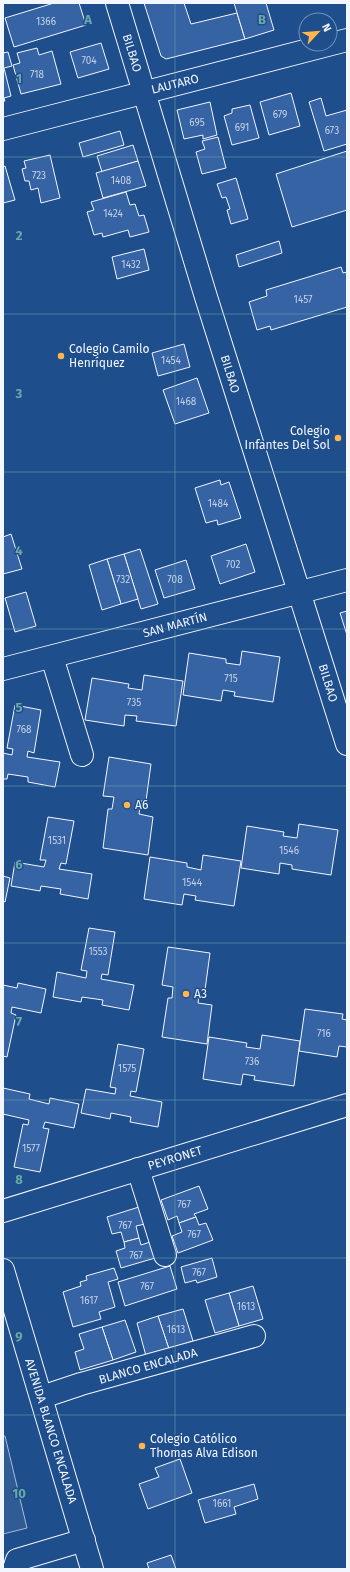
<svg xmlns="http://www.w3.org/2000/svg" width="350" height="1572" viewBox="0 0 350 1572" font-family="'Fira Sans',sans-serif">
  <rect width="100%" height="100%" fill="#1f4e8c"/>
  <polygon fill="#305b95" stroke="#a8bbd7" points="3,1436 5,1436 27,1528 3,1534"/>
  <g fill="#3563a3" stroke="#f2f6ff">
    <polygon points="54,3 79,3 86,25 14,47 5,18"/>
    <polygon points="144,3 184,3 191,24 237,13 245,39 166,59 161,56"/>
    <polygon points="234,3 266,3 274,30 245,39"/>
    <polygon points="101,43 109,69 78,78 70,52"/>
    <polygon points="37,48 39,55 52,51 61,84 21,94 13,65 20,63 17,53"/>
    <polygon points="8,52 12,66 4,68 11,96 4,98 5,101 3,101 3,53"/>
    <polygon points="291,93 300,126 269,135 260,102"/>
    <polygon points="321,98 326,116 347,110 347,144 324,151 309,102"/>
    <polygon points="210,102 217,135 203,139 203,135 184,139 177,110"/>
    <polygon points="250,105 259,138 232,145 224,116 232,113 232,109"/>
    <polygon points="120,131 124,145 83,157 79,143"/>
    <polygon points="218,137 226,168 202,174 196,152 205,149 202,141"/>
    <polygon points="133,145 138,161 102,172 97,156"/>
    <polygon points="347,151 347,210 292,227 276,174"/>
    <polygon points="50,155 60,198 41,203 38,188 31,190 29,181 25,181 22,169 26,168 24,161"/>
    <polygon points="138,161 146,186 103,198 96,173"/>
    <polygon points="5,166 15,200 3,203 3,167"/>
    <polygon points="236,178 248,219 231,224 227,210 230,209 226,197 222,198 217,184"/>
    <polygon points="126,192 130,205 135,204 139,216 144,215 149,232 130,237 128,230 103,237 102,233 94,235 87,212 94,210 91,202"/>
    <polygon points="279,241 282,253 239,267 236,255"/>
    <polygon points="144,249 149,270 117,279 112,257"/>
    <polygon points="341,267 343,273 347,272 347,307 271,330 270,326 257,330 249,302 267,296 266,290"/>
    <polygon points="184,344 190,367 158,376 152,353"/>
    <polygon points="197,378 209,413 175,424 163,390"/>
    <polygon points="220,480 221,485 229,482 241,518 218,525 217,520 206,523 195,488"/>
    <polygon points="11,534 22,569 3,574 3,537"/>
    <polygon points="246,544 255,572 220,584 211,556"/>
    <polygon points="140,549 158,604 141,609 124,554"/>
    <polygon points="124,554 138,599 121,604 107,559"/>
    <polygon points="107,559 121,604 102,610 89,565"/>
    <polygon points="186,560 195,589 164,598 155,570"/>
    <polygon points="26,592 36,626 15,632 5,598"/>
    <polygon points="347,611 347,635 340,613"/>
    <polygon points="242,651 280,657 273,702 234,696 235,692 223,690 221,701 183,695 189,653 226,659 226,663 240,665"/>
    <polygon points="144,675 183,681 176,726 136,721 137,716 125,715 124,726 85,720 92,678 129,684 128,688 142,690"/>
    <polygon points="15,705 41,710 34,753 28,751 27,757 60,762 55,787 28,782 28,777 8,774 7,779 3,779 3,753 12,755 13,749 7,748"/>
    <polygon points="109,757 151,764 146,801 141,801 139,814 153,817 148,855 103,848 108,809 112,809 114,797 103,796"/>
    <polygon points="48,817 74,821 66,864 61,863 59,869 92,874 88,899 60,894 61,889 41,886 40,891 11,886 15,862 44,867 46,860 40,860"/>
    <polygon points="299,824 338,830 331,875 292,869 292,865 280,863 279,874 241,868 247,826 284,832 283,836 297,838"/>
    <polygon points="203,855 241,861 234,906 195,900 196,896 184,894 182,905 144,899 150,857 187,863 187,867 201,870"/>
    <polygon points="3,876 10,878 5,902 3,901"/>
    <polygon points="89,928 115,932 108,975 102,974 101,979 134,985 129,1010 102,1005 103,1000 82,997 81,1002 53,997 57,972 86,978 87,971 81,970"/>
    <polygon points="168,947 210,953 205,990 200,990 198,1003 212,1005 207,1044 162,1037 168,998 172,998 173,987 162,985"/>
    <polygon points="18,983 46,989 41,1013 12,1007 11,1013 16,1015 7,1057 3,1056 3,985 17,988"/>
    <polygon points="305,1009 343,1014 342,1019 347,1020 347,1047 339,1046 337,1057 299,1051"/>
    <polygon points="262,1035 300,1041 294,1086 254,1080 255,1076 243,1074 241,1085 203,1079 209,1037 247,1043 246,1047 260,1049"/>
    <polygon points="118,1044 144,1049 136,1092 131,1091 130,1096 162,1102 158,1127 130,1122 131,1117 111,1113 110,1119 81,1113 86,1089 115,1094 116,1088 110,1087"/>
    <polygon points="3,1088 30,1094 29,1099 49,1104 50,1098 79,1104 74,1128 45,1122 43,1128 49,1129 40,1172 14,1167 23,1124 28,1125 29,1120 3,1114"/>
    <polygon points="199,1186 208,1209 194,1214 196,1217 179,1223 177,1216 168,1220 161,1200"/>
    <polygon points="139,1207 145,1224 136,1226 139,1238 124,1242 121,1232 112,1234 107,1217"/>
    <polygon points="196,1217 199,1225 206,1223 213,1240 178,1253 172,1236 182,1232 179,1223"/>
    <polygon points="139,1238 141,1245 150,1242 155,1258 121,1268 116,1251 125,1248 124,1242"/>
    <polygon points="212,1258 217,1277 197,1283 196,1280 185,1283 181,1267"/>
    <polygon points="170,1266 177,1289 125,1306 118,1282"/>
    <polygon points="114,1268 118,1279 108,1282 115,1307 99,1312 101,1319 73,1327 63,1292 81,1286 80,1282 87,1280 86,1276"/>
    <polygon points="253,1286 263,1319 239,1326 229,1293"/>
    <polygon points="229,1293 239,1326 215,1333 205,1300"/>
    <polygon points="183,1309 193,1341 169,1349 158,1316"/>
    <polygon points="158,1316 169,1349 146,1356 137,1323"/>
    <polygon points="125,1320 136,1352 113,1360 102,1327"/>
    <polygon points="102,1327 113,1360 80,1370 75,1352 84,1349 79,1334"/>
    <polygon points="180,1459 192,1493 148,1509 139,1484 159,1477 155,1468"/>
    <polygon points="254,1484 258,1499 234,1507 236,1514 205,1523 198,1500"/>
    <polygon points="171,1555 176,1569 149,1569 147,1563"/>
  </g>
  <g fill="none" stroke-linecap="round" stroke-linejoin="round">
    <g stroke="#f2f6ff" stroke-width="24">
      <g id="minor">
        <polyline points="117,3 206,297 347,744"/>
        <polyline points="52,657 82,755"/>
        <polyline points="3,669 347,580"/>
        <polyline points="138,1169 165,1255"/>
        <polyline points="3,1211 347,1105"/>
        <polyline points="3,1270 92,1569"/>
        <polyline points="42,1397 81,1384 254,1336"/>
        <polyline points="14,1569 17,1560 84,1540"/>
      </g>
    </g>
    <g stroke="#f2f6ff" stroke-width="24">
      <polyline id="major" points="3,129 347,40"/>
    </g>
    <use href="#minor" stroke="#1f4e8c" stroke-width="22"/>
    <use href="#major" stroke="#1f4e8c" stroke-width="22"/>
  </g>
  <path fill="none" stroke="#6aa9a8" stroke-width="1" stroke-opacity="0.55" d="M175,3V1569M3,157H347M3,314H347M3,472H347M3,629H347M3,786H347M3,943H347M3,1100H347M3,1258H347M3,1415H347"/>
  <g fill="#ffb74d" stroke="#1f4e8c" stroke-width="1.5">
    <circle cx="61" cy="356" r="4"/>
    <circle cx="338" cy="438" r="4"/>
    <circle cx="127" cy="805" r="4"/>
    <circle cx="186" cy="994" r="4"/>
    <circle cx="142" cy="1446" r="4"/>
  </g>
  <g text-anchor="middle" stroke-width="3" stroke-linejoin="round" paint-order="stroke">
    <g font-size="10" fill="#c3d1e8">
      <text x="46" y="25">1366</text>
      <text x="89" y="64">704</text>
      <text x="37" y="78">718</text>
      <text x="280" y="118">679</text>
      <text x="197" y="126">695</text>
      <text x="242" y="131">691</text>
      <text x="332" y="134">673</text>
      <text x="39" y="179">723</text>
      <text x="121" y="184">1408</text>
      <text x="113" y="217">1424</text>
      <text x="131" y="268">1432</text>
      <text x="303" y="303">1457</text>
      <text x="171" y="364">1454</text>
      <text x="186" y="405">1468</text>
      <text x="218" y="507">1484</text>
      <text x="233" y="568">702</text>
      <text x="123" y="583">732</text>
      <text x="175" y="583">708</text>
      <text x="231" y="682">715</text>
      <text x="134" y="706">735</text>
      <text x="24" y="733">768</text>
      <text x="57" y="844">1531</text>
      <text x="289" y="854">1546</text>
      <text x="192" y="886">1544</text>
      <text x="98" y="955">1553</text>
      <text x="324" y="1037">716</text>
      <text x="252" y="1065">736</text>
      <text x="127" y="1072">1575</text>
      <text x="31" y="1152">1577</text>
      <text x="184" y="1208">767</text>
      <text x="125" y="1229">767</text>
      <text x="194" y="1238">767</text>
      <text x="136" y="1259">767</text>
      <text x="199" y="1276">767</text>
      <text x="147" y="1290">767</text>
      <text x="89" y="1304">1617</text>
      <text x="246" y="1310">1613</text>
      <text x="176" y="1333">1613</text>
      <text x="222" y="1507">1661</text>
    </g>
    <g font-size="12" fill="#f2f6ff" stroke="#1f4e8c">
      <text transform="translate(132 53) rotate(73)" y="4">BILBAO</text>
      <text transform="translate(175 84) rotate(-14)" y="4">LAUTARO</text>
      <text transform="translate(230 374) rotate(73)" y="4">BILBAO</text>
      <text transform="translate(175 625) rotate(-15)" y="4">SAN MARTÍN</text>
      <text transform="translate(328 683) rotate(73)" y="4">BILBAO</text>
      <text transform="translate(175 1158) rotate(-17)" y="4">PEYRONET</text>
      <text transform="translate(148 1366) rotate(-16)" y="4">BLANCO ENCALADA</text>
      <text transform="translate(51 1431) rotate(73)" y="4">AVENIDA BLANCO ENCALADA</text>
    </g>
    <g font-size="12" fill="#f2f6ff" stroke="#1f4e8c" text-anchor="start">
      <text x="69" y="353">Colegio Camilo<tspan x="69" dy="14">Henríquez</tspan></text>
      <text x="330" y="435" text-anchor="end">Colegio<tspan x="330" dy="14">Infantes Del Sol</tspan></text>
      <text x="135" y="809">A6</text>
      <text x="194" y="998">A3</text>
      <text x="150" y="1443">Colegio Católico<tspan x="150" dy="14">Thomas Alva Edison</tspan></text>
    </g>
  </g>
  <g font-size="13" text-anchor="middle" font-weight="bold" fill="#6aa9a8" stroke="#1f4e8c" stroke-width="3" stroke-linejoin="round" paint-order="stroke">
    <text x="88" y="24">A</text>
    <text x="262" y="24">B</text>
    <text x="19" y="83">1</text>
    <text x="19" y="240">2</text>
    <text x="19" y="398">3</text>
    <text x="19" y="555">4</text>
    <text x="19" y="712">5</text>
    <text x="19" y="869">6</text>
    <text x="19" y="1026">7</text>
    <text x="19" y="1184">8</text>
    <text x="19" y="1341">9</text>
    <text x="19" y="1498">10</text>
  </g>
  <rect width="350" height="1572" fill="none" stroke="#f2f6ff" stroke-width="8"/>
  <g transform="translate(318 32) rotate(64)"><circle r="19" fill="#1f4e8c" stroke="#7391ba"/>
  <path d="M0-3L7 15L0 10L-7 15Z" fill="#ffb74d"/>
  <text y="-6" font-size="11" font-weight="bold" text-anchor="middle" fill="#f2f6ff">N</text>
  </g>
</svg>
